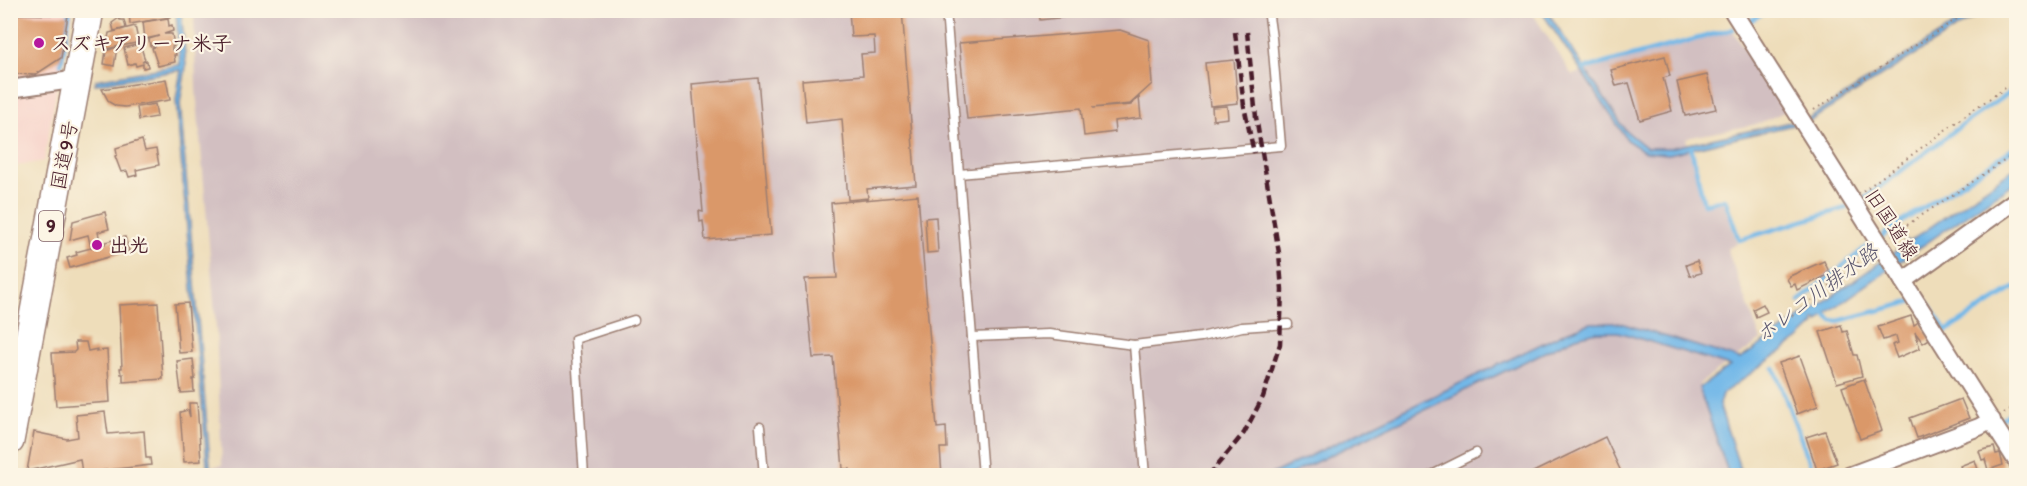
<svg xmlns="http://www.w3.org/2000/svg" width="2027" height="486" viewBox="0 0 2027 486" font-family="Itim,'Klee One',sans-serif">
  <rect width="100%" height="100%" fill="#fcf5e5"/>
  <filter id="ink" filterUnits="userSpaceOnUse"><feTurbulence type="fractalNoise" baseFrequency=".0167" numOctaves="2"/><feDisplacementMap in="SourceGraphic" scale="12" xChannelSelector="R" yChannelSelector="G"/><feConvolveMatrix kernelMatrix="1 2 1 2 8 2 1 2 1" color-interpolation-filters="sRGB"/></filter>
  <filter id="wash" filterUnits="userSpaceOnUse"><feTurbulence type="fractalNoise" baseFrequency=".008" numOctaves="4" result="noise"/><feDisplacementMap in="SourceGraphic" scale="24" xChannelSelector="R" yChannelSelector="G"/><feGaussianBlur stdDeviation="1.35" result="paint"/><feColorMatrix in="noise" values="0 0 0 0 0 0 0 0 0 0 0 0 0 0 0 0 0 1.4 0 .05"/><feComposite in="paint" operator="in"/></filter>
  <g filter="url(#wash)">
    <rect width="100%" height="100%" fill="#eeddba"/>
    <g fill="#f7d1c9">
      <polygon points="68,10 60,11 73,11 61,75 11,84 11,11"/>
      <polygon points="57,86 44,161 11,167 11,97"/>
    </g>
    <polygon fill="#d2bfc1" points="194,11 1531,11 1572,75 1732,30 1786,111 1758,124 1686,138 1703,206 1723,201 1737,244 1727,249 1761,340 1699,384 1728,475 156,476 222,465 216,327 196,89"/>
    <g fill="#71b7e8" stroke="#5e6b8a" stroke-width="1.5">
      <polygon points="176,11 181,11 186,66 180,103 211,475 208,475 176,100 181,70 95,84 96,80 180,65"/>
      <polygon points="1541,11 1547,11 1625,130 1647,148 1670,148 1809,118 1975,11 1984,11 1810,121 1669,154 1645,152 1628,141"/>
      <polygon points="2016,167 2016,181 1915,251 1916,253 1912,253 1830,311 1818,322 1816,319 1813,321 1815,324 1799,339 1722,394 1719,404 1742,475 1729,475 1699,388 1730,366 1618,332 1597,332 1576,337 1289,475 1268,476 1566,332 1591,323 1620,323 1740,359 1807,313 1809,315 1811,315 1811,311 1906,244 1904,241 1907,240 1909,242"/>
    </g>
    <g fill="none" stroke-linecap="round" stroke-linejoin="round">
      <g stroke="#71b7e8" stroke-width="4.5">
        <polyline points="1747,23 1767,10"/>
        <polyline points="61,64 70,10"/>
        <polyline points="1583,69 1733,29"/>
        <polyline points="1691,147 1704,204 1725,199 1739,240 1846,208"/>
        <polyline points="1860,202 1962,125 2016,88"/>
        <polyline points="1882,237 1891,229 2016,147"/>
        <polyline points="1799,301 1870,244"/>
        <polyline points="1821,311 1832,320 1838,321 1908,303 1923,296 1946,331 2016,287"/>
        <polyline points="1774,368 1815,476"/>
        <polyline points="2001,419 2016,409"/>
      </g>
    </g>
    <g id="blocks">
      <g fill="#da9869">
        <polygon points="129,10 169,10 170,17 130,24"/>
        <polygon points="849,10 902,10 916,185 867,189 868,198 848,200 842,119 806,123 802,80 863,75 861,54 875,53 874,36 851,37"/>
        <polygon points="1001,10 1023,10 1023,15 1002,18"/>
        <polygon points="1039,10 1084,10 1084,15 1040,20"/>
        <polygon points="10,14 68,15 61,58 35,75 14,74 13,38 10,38"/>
        <polygon points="119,18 120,20 124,20 126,28 114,31 112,23"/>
        <polygon points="168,18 169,26 172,25 173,31 164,34 172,34 174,46 172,47 172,50 175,49 176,55 174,55 175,62 158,66 152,48 155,47 155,45 150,46 149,39 159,36 145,39 143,22"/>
        <polygon points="135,26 138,40 140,39 141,42 106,49 109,33"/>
        <polygon points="1120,30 1149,40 1152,84 1130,104 1092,108 1131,105 1139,97 1141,118 1114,121 1115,132 1084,136 1081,108 967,119 959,43"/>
        <polygon points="140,44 145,60 142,62 147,61 148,67 143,68 143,64 136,66 135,63 128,65 124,48"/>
        <polygon points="117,47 114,66 104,64 106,51"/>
        <polygon points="1665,56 1670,76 1663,78 1672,111 1640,120 1629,83 1616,86 1611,70"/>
        <polygon points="1234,60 1238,103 1210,106 1205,63"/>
        <polygon points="1707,75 1716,109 1685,116 1677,82"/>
        <polygon points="758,78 771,235 705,240 703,221 700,222 699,211 703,212 692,84"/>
        <polygon points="166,79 170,100 125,107 116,106 109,102 102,89"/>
        <polygon points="155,104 157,117 139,120 137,107"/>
        <polygon points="1227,106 1228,118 1213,120 1212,107"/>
        <polygon points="142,140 145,151 156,149 159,165 136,170 137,175 129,177 127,171 121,172 115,156 117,155 116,148"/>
        <polygon points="918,195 937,428 946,427 947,448 940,448 942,476 851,476 850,469 843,469 833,357 813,358 805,279 837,278 831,203"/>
        <polygon points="105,212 109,229 98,232 101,245 105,244 105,242 125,237 129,251 70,268 67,258 77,255 76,252 91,248 88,235 70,240 73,221"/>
        <polygon points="936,217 938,252 927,253 925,218"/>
        <polygon points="1697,261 1701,273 1690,276 1686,265"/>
        <polygon points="1824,261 1830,274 1797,290 1795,284 1791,286 1787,279 1790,276"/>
        <polygon points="158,303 163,379 123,382 123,374 121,374 120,368 122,368 119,305"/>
        <polygon points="188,303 192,352 179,353 175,304"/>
        <polygon points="1763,304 1767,312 1756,317 1753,309"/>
        <polygon points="1911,316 1914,325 1920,321 1931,338 1923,343 1915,332 1920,348 1897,358 1892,345 1898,343 1896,336 1883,340 1878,327"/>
        <polygon points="1841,325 1843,332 1847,331 1854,355 1857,355 1862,376 1837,383 1820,332"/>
        <polygon points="75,342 86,342 88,351 97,349 96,351 107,350 110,402 56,406 52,353 74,352 76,350"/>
        <polygon points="1800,356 1818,406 1797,414 1779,363"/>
        <polygon points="193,359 195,379 193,379 194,392 181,393 177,361"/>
        <polygon points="1864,379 1882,431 1860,439 1842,387"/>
        <polygon points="1961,399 1969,418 1917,438 1910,418"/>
        <polygon points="189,403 197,403 201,461 184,462 180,412 188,410 190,417"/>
        <polygon points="105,412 108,434 144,431 146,458 150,458 151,465 82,473 80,459 27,471 34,432 67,439 78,437 76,415"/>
        <polygon points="1825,431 1837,463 1817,470 1806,437"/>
        <polygon points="1605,437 1623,476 1525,476"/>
        <polygon points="1994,447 1996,454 2000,453 2003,465 1988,470 1985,459 1982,460 1979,451"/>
        <polygon points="1975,460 1980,476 1963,476 1960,466"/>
      </g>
    </g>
  </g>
  <g filter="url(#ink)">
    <use href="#blocks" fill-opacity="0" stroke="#9c7e72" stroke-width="1.5"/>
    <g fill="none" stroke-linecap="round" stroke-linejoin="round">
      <g stroke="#9c7e72" stroke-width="11">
        <g id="service">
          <polyline points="946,10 983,476"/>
          <polyline points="959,174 1281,146 1272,38 1268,10"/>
          <polyline points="972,337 1049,334 1134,345 1201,337 1242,327 1288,324"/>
          <polyline points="1134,345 1145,476"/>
          <polyline points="760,427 764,476"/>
          <polyline points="584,476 575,339 634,320"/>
          <polyline points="1430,476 1476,453"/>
        </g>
      </g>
      <g stroke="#9c7e72" stroke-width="20">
        <g id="minor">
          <polyline points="1732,10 2016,460"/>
          <polyline points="10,89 78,79"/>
          <polyline points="1903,281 2016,200"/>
          <polyline points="1848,476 1979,427 1992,420"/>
        </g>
      </g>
      <g stroke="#9c7e72" stroke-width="30">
        <polyline id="trunk" points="10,441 90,10"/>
      </g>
      <g stroke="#9c7e72" stroke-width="2" stroke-dasharray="1.5 4.5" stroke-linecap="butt">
        <polyline points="1814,110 1971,10"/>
        <polyline points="1863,191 1971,111 2016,81"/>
        <polyline points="1892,235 2016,153"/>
        <polyline points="1792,316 1869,254"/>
        <polyline points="2004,413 2016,405"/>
      </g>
      <use href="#service" stroke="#fff" stroke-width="8"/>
      <use href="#minor" stroke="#fff" stroke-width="16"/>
      <use href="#trunk" stroke="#fff" stroke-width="27"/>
      <g stroke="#4a1f2b" stroke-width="4.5" stroke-dasharray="9 4.5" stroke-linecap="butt">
        <polyline points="1235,32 1244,106 1254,153"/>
        <polyline points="1208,476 1244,433 1263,397 1280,344 1282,290 1279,253 1256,117 1247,32"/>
      </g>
    </g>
  </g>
  <g fill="#b5179e" stroke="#fcf5e5" stroke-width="2">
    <circle cx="39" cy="43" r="6"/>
    <circle cx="97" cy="245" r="6"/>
  </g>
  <g text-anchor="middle" stroke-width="4.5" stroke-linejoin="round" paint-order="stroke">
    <rect fill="#fcf5e5" stroke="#7f5f63" stroke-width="1.5" x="39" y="211" width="24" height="30" rx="4.5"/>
    <g font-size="18" font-weight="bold" fill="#4a1f2b">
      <text x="51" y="232">9</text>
    </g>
    <g font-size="20" font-weight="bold" fill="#4a1f2b" stroke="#fcf5e5" text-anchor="start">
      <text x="51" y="50">スズキアリーナ米子</text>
      <text x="109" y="252">出光</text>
    </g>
    <g font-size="20" fill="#4a1f2b" stroke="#fcf5e5">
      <text transform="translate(64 155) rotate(-79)" y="7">国道9号</text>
      <text transform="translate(1892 224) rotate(57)" y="7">旧国道線</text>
    </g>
    <g font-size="21" font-style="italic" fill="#58546d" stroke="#fcf5e5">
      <text transform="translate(1817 293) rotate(-37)" y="7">ホレコ川排水路</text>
    </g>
  </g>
  <rect width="2027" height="486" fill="none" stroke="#fcf5e5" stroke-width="36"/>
</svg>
